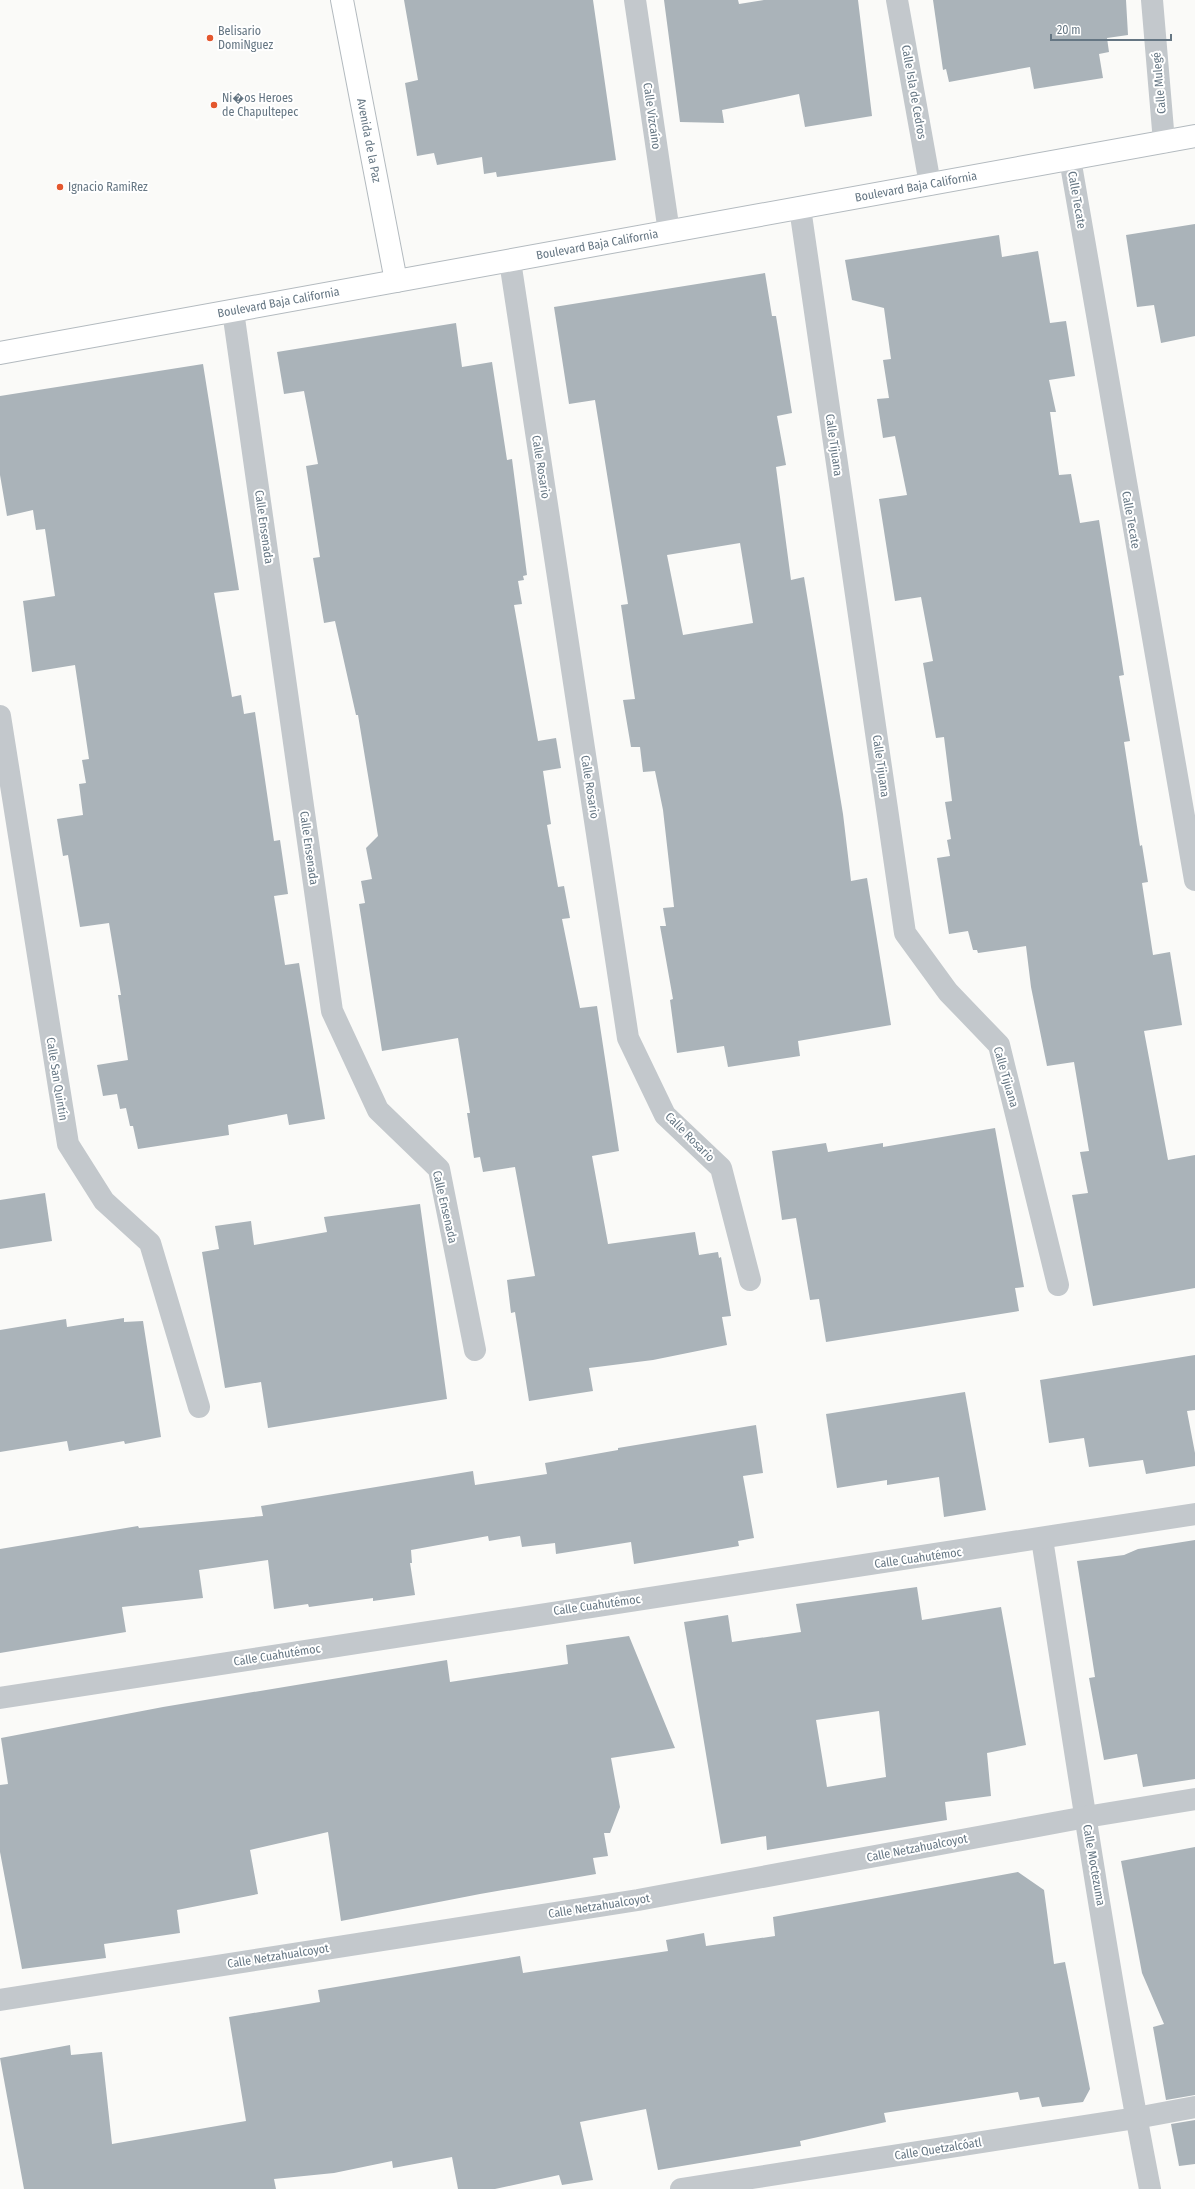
<svg xmlns="http://www.w3.org/2000/svg" width="1195" height="2189" viewBox="0 0 1195 2189" font-family="'Fira Sans Condensed',sans-serif">
  <rect width="100%" height="100%" fill="#fafaf8"/>
  <g fill="#aab3b9" fill-rule="evenodd">
    <polygon points="404,0 593,0 616,160 497,177 496,172 484,174 482,157 437,165 434,153 417,156 405,83 418,80"/>
    <polygon points="664,0 738,0 739,4 764,0 858,0 872,116 805,127 799,94 722,110 724,123 680,122"/>
    <polygon points="933,0 1126,0 1128,35 1107,38 1109,52 1099,54 1103,78 1034,89 1030,67 949,82 946,69 943,70"/>
    <polygon points="1195,224 1195,336 1161,343 1154,305 1137,307 1126,235"/>
    <polygon points="999,235 1002,257 1038,251 1050,323 1066,321 1075,376 1049,380 1056,412 1050,412 1059,475 1071,474 1080,523 1099,520 1124,675 1119,676 1130,741 1124,742 1140,846 1142,845 1148,882 1142,883 1153,955 1170,952 1182,1025 1144,1031 1168,1160 1195,1155 1195,1288 1093,1306 1072,1195 1088,1193 1080,1152 1089,1151 1074,1062 1047,1066 1031,987 1026,946 978,953 977,950 973,950 968,931 949,934 937,858 950,856 947,840 951,839 945,802 952,801 944,737 936,738 923,663 933,661 921,597 895,601 879,499 907,495 895,436 883,438 877,399 889,398 883,360 891,359 884,308 852,300 845,260"/>
    <path d="M765,273L772,316H776L792,413L777,416L786,465L776,467L791,580L804,577L843,814L851,881L867,878L891,1025L798,1041L800,1056L728,1067L724,1046L677,1053L670,1000L673,999L660,926H666L663,908L674,907L663,810L655,771L643,772L640,747H631L623,700L635,699L621,605L628,604L595,400L569,404L554,307ZM740,543L753,623L683,635L667,555Z"/>
    <polygon points="456,323 462,367 492,362 507,460 512,459 527,575 523,576 524,580 518,581 522,604 514,605 538,741 556,738 561,768 543,771 551,824 547,825 558,887 564,886 570,918 562,919 580,1008 597,1006 619,1151 592,1156 608,1244 695,1232 699,1255 718,1252 719,1258 721,1257 731,1316 722,1317 727,1345 653,1360 589,1368 593,1391 529,1401 515,1312 511,1313 507,1280 535,1276 515,1167 483,1172 480,1157 474,1158 467,1113 470,1113 458,1038 382,1051 359,904 365,903 361,881 372,879 366,848 378,836 358,715 356,715 335,621 324,623 313,558 320,557 306,466 318,464 304,391 284,394 277,352"/>
    <polygon points="203,364 239,590 214,593 232,697 241,695 244,714 255,712 274,841 280,840 288,894 274,896 285,965 299,963 325,1119 289,1125 287,1114 228,1125 229,1135 138,1149 133,1126 130,1126 126,1108 120,1109 117,1094 103,1096 97,1065 128,1060 118,995 121,995 109,923 80,927 68,855 63,856 57,819 83,815 79,784 86,783 82,760 89,759 75,665 32,672 23,601 55,596 45,529 36,530 33,510 7,516 0,475 0,396"/>
    <polygon points="995,1128 1024,1287 1015,1288 1019,1311 826,1342 819,1299 810,1300 796,1218 782,1220 772,1151 826,1143 828,1152 883,1143 883,1147"/>
    <polygon points="45,1193 52,1241 0,1249 0,1200"/>
    <polygon points="420,1204 447,1399 268,1428 261,1382 225,1388 202,1252 219,1249 215,1226 251,1221 254,1245 327,1232 324,1217"/>
    <polygon points="124,1318 124,1322 143,1321 161,1437 125,1444 124,1441 69,1451 67,1441 0,1452 0,1330 66,1319 67,1327"/>
    <polygon points="1195,1355 1195,1410 1187,1411 1195,1453 1195,1466 1146,1474 1143,1460 1089,1467 1084,1438 1049,1443 1040,1380"/>
    <polygon points="965,1392 986,1510 944,1517 939,1477 887,1485 887,1480 837,1488 826,1414"/>
    <polygon points="756,1425 763,1473 743,1476 754,1538 738,1541 739,1546 634,1564 631,1542 556,1554 555,1543 522,1547 520,1536 489,1541 488,1536 411,1550 412,1563 410,1563 415,1595 373,1601 373,1598 309,1607 308,1604 274,1609 268,1560 199,1570 203,1598 122,1607 126,1632 0,1653 0,1549 138,1526 139,1528 263,1516 261,1506 473,1471 475,1485 547,1474 545,1463 618,1450 618,1448"/>
    <polygon points="1195,1540 1195,1779 1143,1787 1137,1754 1104,1760 1089,1678 1095,1677 1077,1561 1124,1555 1138,1549"/>
    <path d="M917,1587L922,1620L1001,1607L1026,1745L987,1753L991,1796L945,1802L947,1820L767,1850L766,1836L721,1844L684,1622L728,1615L732,1642L801,1632L796,1604ZM879,1711L886,1777L827,1787L816,1720Z"/>
    <polygon points="629,1636 675,1748 611,1758 620,1807 610,1833 604,1833 608,1856 593,1858 596,1874 480,1894 341,1921 328,1832 250,1850 258,1894 177,1910 180,1933 104,1944 106,1958 22,1969 0,1852 0,1785 8,1784 1,1738 163,1707 447,1660 450,1682 568,1664 566,1645"/>
    <polygon points="1195,1847 1195,2095 1166,2100 1153,2027 1164,2024 1142,1973 1121,1861"/>
    <polygon points="1018,1872 1044,1890 1054,1964 1065,1962 1090,2089 1083,2102 1042,2107 1039,2097 1020,2100 1018,2092 884,2113 886,2122 800,2141 801,2146 658,2170 646,2109 580,2122 593,2180 562,2185 559,2175 495,2189 458,2189 452,2157 393,2168 392,2161 334,2173 274,2179 276,2189 24,2189 0,2058 70,2045 71,2055 102,2052 112,2144 246,2121 229,2017 320,2002 318,1990 520,1956 523,1973 668,1951 666,1940 704,1933 706,1946 775,1936 773,1917"/>
    <polygon points="1195,2120 1195,2164 1179,2166 1171,2124"/>
  </g>
  <g fill="none" stroke-linecap="round" stroke-linejoin="round">
    <g stroke="#b3babf" stroke-width="24">
      <g id="secondary">
        <path id="s1" d="M342,0L396,281"/>
        <path id="s2" d="M0,353L1195,136"/>
      </g>
    </g>
    <g stroke="#c3c8cc" stroke-width="22">
      <polyline points="635,0 669,232"/>
      <polyline points="897,0 930,184"/>
      <polyline points="1152,0 1164,142"/>
      <polyline points="1070,159 1195,880"/>
      <polyline points="800,208 905,933 948,992 999,1045 1058,1285"/>
      <polyline points="510,261 628,1038 665,1115 721,1168 750,1280"/>
      <polyline points="233,311 332,1011 378,1110 439,1169 475,1350"/>
      <polyline points="0,716 68,1144 104,1201 150,1243 199,1407"/>
      <path d="M1042,1539C1076,1756 1108,1974 1150,2189"/>
      <polyline points="0,1698 1195,1514"/>
      <polyline points="0,2000 638,1900 1086,1817 1195,1799"/>
      <polyline points="681,2189 1136,2118 1195,2107"/>
    </g>
    <use href="#secondary" stroke="#fff" stroke-width="22"/>
  </g>
  <g fill="#e4572e" stroke="#fff" stroke-width="1.5">
    <circle cx="210" cy="38" r="4"/>
    <circle cx="214" cy="105" r="4"/>
    <circle cx="60" cy="187" r="4"/>
  </g>
  <g text-anchor="middle" stroke-width="4" stroke-linejoin="round" paint-order="stroke">
    <g font-size="12" fill="#657683" stroke="#fff" text-anchor="start">
      <text x="218" y="35">Belisario<tspan x="218" dy="14">DomiNguez</tspan></text>
      <text x="222" y="102">Ni�os Heroes<tspan x="222" dy="14">de Chapultepec</tspan></text>
      <text x="68" y="191">Ignacio RamiRez</text>
    </g>
    <g font-size="12" fill="#657683" stroke="#fff">
      <text transform="translate(1159 83) rotate(-95)" y="4">Calle Mulegé</text>
      <text transform="translate(914 92) rotate(80)" y="4">Calle Isla de Cedros</text>
      <text transform="translate(652 116) rotate(82)" y="4">Calle Vizcaíno</text>
      <text dy="4" stroke="none"><textPath href="#s1" startOffset="143">Avenida de la Paz</textPath></text>
      <text dy="4" stroke="none"><textPath href="#s2" startOffset="931">Boulevard Baja California</textPath></text>
      <text transform="translate(1077 200) rotate(80)" y="4">Calle Tecate</text>
      <text dy="4" stroke="none"><textPath href="#s2" startOffset="607">Boulevard Baja California</textPath></text>
      <text dy="4" stroke="none"><textPath href="#s2" startOffset="283">Boulevard Baja California</textPath></text>
      <text transform="translate(834 445) rotate(82)" y="4">Calle Tijuana</text>
      <text transform="translate(541 467) rotate(81)" y="4">Calle Rosario</text>
      <text transform="translate(1131 520) rotate(80)" y="4">Calle Tecate</text>
      <text transform="translate(264 527) rotate(82)" y="4">Calle Ensenada</text>
      <text transform="translate(881 766) rotate(82)" y="4">Calle Tijuana</text>
      <text transform="translate(590 787) rotate(81)" y="4">Calle Rosario</text>
      <text transform="translate(309 848) rotate(82)" y="4">Calle Ensenada</text>
      <text transform="translate(1006 1077) rotate(74)" y="4">Calle Tijuana</text>
      <text transform="translate(57 1079) rotate(81)" y="4">Calle San Quintín</text>
      <text transform="translate(690 1137) rotate(45)" y="4">Calle Rosario</text>
      <text transform="translate(445 1207) rotate(77)" y="4">Calle Ensenada</text>
      <text transform="translate(918 1558) rotate(-8)" y="4">Calle Cuahutémoc</text>
      <text transform="translate(597 1605) rotate(-8)" y="4">Calle Cuahutémoc</text>
      <text transform="translate(277 1655) rotate(-9)" y="4">Calle Cuahutémoc</text>
      <text transform="translate(917 1848) rotate(-11)" y="4">Calle Netzahualcoyot</text>
      <text transform="translate(1094 1865) rotate(80)" y="4">Calle Moctezuma</text>
      <text transform="translate(599 1906) rotate(-9)" y="4">Calle Netzahualcoyot</text>
      <text transform="translate(278 1956) rotate(-9)" y="4">Calle Netzahualcoyot</text>
      <text transform="translate(938 2149) rotate(-9)" y="4">Calle Quetzalcóatl</text>
    </g>
  </g>
  <path d="M1051 34v6h120v-6" fill="none" stroke="#657683" stroke-width="2"/>
  <text x="1057" y="34" font-size="12" fill="#657683" stroke="#ffffff" stroke-width="3" paint-order="stroke">20 m</text>
</svg>
